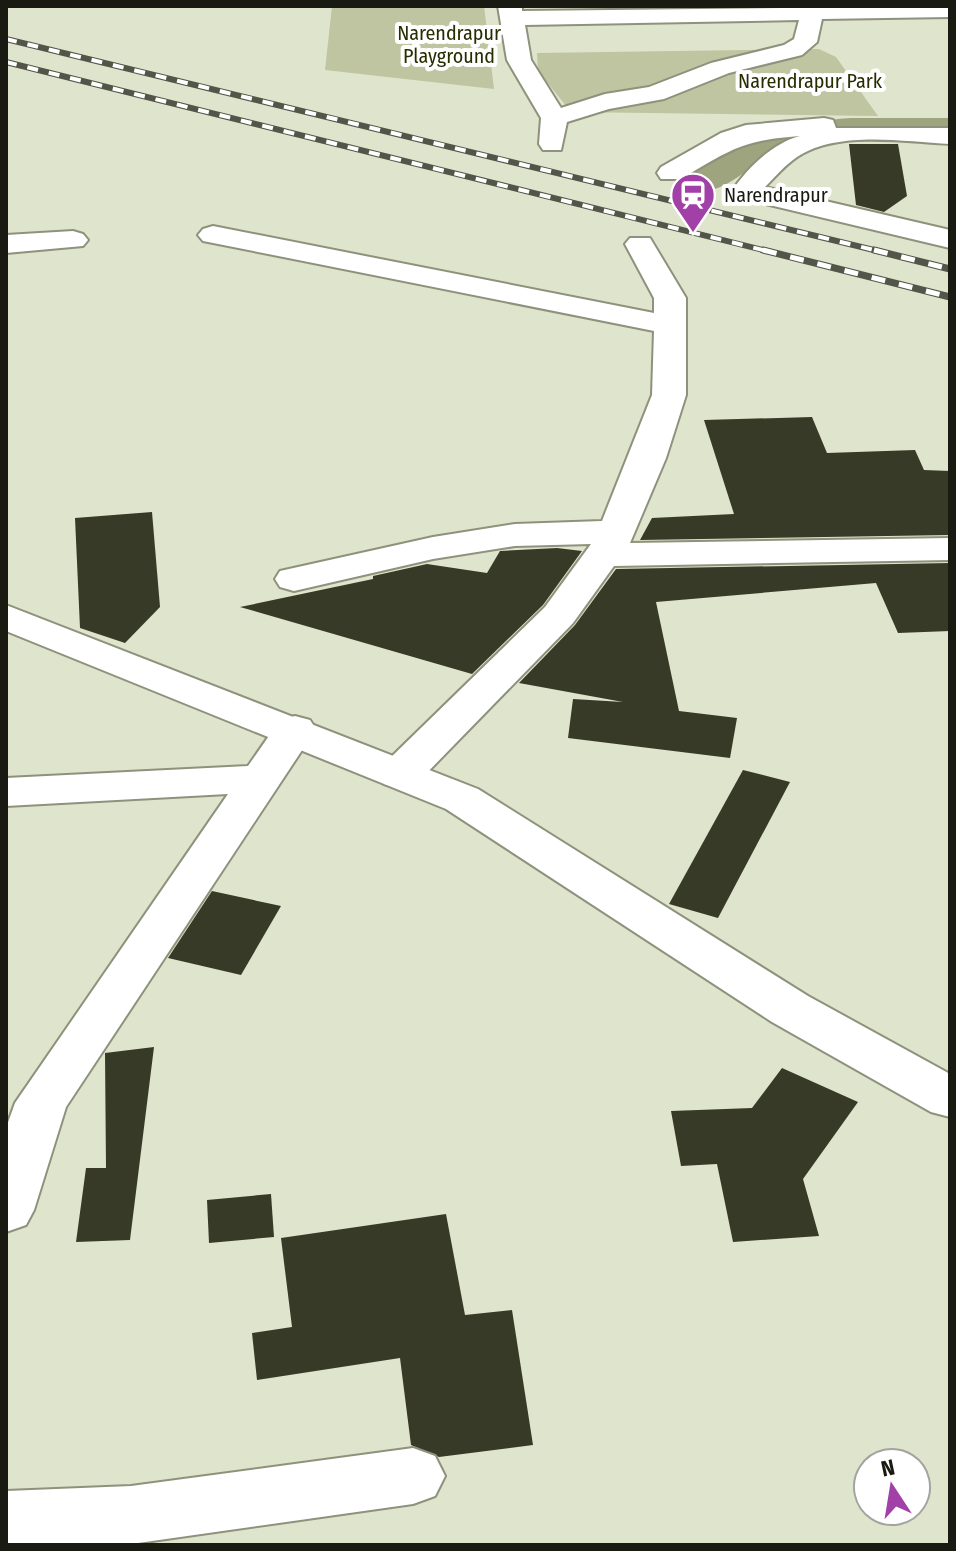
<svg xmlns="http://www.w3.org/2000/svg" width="956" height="1551" viewBox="0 0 956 1551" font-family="'Fira Sans Condensed',sans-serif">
  <rect width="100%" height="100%" fill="#dfe4cc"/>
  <g fill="#bfc5a1">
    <polygon points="332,6 484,6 494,89 325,70"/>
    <polygon points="819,49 836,57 878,116 571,112 538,71 537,53"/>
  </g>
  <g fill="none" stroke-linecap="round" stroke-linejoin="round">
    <path fill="#9ea47d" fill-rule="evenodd" d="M851,118H950V138C898,138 835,130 785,147C754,158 727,198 693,190L688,182C722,134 798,122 851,118Z"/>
  </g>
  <g fill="#373a27">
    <polygon points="849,144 898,144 907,196 884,212 856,205"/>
    <polygon points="812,417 827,453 915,450 924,470 950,471 950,535 640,540 652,518 734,514 704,420"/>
    <polygon points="152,512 160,607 125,643 80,628 75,518"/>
    <polygon points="557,548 582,551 543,605 472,674 240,607 373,579 373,576 427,564 487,573 500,551"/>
    <polygon points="950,563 950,631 898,633 876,583 656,602 679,711 737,718 730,758 568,738 573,699 623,702 519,683 575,625 616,569"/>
    <polygon points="743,770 790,782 718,918 669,904"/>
    <polygon points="212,891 281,906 241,975 168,958"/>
    <polygon points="154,1047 130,1240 76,1242 86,1168 106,1168 105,1053"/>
    <polygon points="782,1068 858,1102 803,1179 819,1236 733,1242 717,1164 681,1166 671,1111 752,1108"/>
    <polygon points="271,1194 274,1237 209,1243 207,1200"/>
    <polygon points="446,1214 465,1315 512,1310 533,1445 439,1457 411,1445 400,1358 257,1380 252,1333 292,1327 281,1238"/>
  </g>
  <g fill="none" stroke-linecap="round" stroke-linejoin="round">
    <g stroke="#8e927c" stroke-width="4">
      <g id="minor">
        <path d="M498,6H522V11L950,6V17L822,19L817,42L802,55L729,73L664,99L609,109L567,122L561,150H543L539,144L541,118L507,60ZM799,20L794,39L784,45L711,63L649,87L605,94L561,108L531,60L525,25Z"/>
        <path d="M824,118L833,120L836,128H950V144C903,142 839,130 797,157C785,165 775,177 765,187L950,230V248L736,197L732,191C747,168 773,143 800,136C742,140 730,150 681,179H661L657,173L661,167L721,133L746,125Z"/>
        <polygon points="213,226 654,313 654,298 625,244 630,238 650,238 686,298 686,395 666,458 630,543 950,538 950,560 614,566 573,623 416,784 400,788 384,784 378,774 384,764 545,607 591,544 515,546 433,559 294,591 280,587 275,579 280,571 433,537 515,524 602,521 652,395 654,331 203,241 198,235 203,229"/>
        <polygon points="73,231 83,234 88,240 83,246 6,253 6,235"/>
        <polygon points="295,716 310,720 316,729 66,1107 34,1210 26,1225 6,1232 6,1128 15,1103 228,794 6,806 6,778 248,766 280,720"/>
        <polygon points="413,1448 435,1456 445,1476 435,1496 413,1504 131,1544 6,1545 6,1491 131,1486"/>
      </g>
    </g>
    <g stroke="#8e927c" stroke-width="4">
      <polygon id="tertiary" points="6,605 478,789 808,996 950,1074 950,1117 931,1112 772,1022 446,809 6,631"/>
    </g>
    <use href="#minor" fill="#fff" fill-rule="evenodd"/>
    <use href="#tertiary" fill="#fff" fill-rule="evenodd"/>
    <g stroke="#525548" stroke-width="6">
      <g id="rail-far1">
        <polyline points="6,39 882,252"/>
        <polyline points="6,62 771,252"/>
      </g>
    </g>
    <g stroke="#525548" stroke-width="7">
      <g id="rail">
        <polyline points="763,250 950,297"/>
        <polyline points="874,250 950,269"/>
      </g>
    </g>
    <use href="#rail-far1" stroke="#fff" stroke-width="4" stroke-dasharray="11" stroke-linecap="butt"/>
    <use href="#rail" stroke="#fff" stroke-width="5" stroke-dasharray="14" stroke-linecap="butt"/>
  </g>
  <defs>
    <g id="station-pin" transform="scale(2.3)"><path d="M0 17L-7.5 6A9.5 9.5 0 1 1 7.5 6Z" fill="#a140a7" stroke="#fff"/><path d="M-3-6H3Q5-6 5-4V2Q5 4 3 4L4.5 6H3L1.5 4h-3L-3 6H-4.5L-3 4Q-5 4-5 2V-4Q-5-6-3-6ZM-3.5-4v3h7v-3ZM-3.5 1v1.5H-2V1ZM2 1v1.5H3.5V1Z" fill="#fff"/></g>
  </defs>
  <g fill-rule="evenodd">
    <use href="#station-pin" x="693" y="195"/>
  </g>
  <g text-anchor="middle" stroke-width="8" stroke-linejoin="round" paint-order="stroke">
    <g font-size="20" fill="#282d00" stroke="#fff">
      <text x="449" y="40">Narendrapur<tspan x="449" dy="23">Playground</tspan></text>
      <text x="810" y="88">Narendrapur Park</text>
    </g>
    <g font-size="20" fill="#191b12" stroke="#fff" text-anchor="start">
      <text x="724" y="202">Narendrapur</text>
    </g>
  </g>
  <rect width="956" height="1551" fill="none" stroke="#191b12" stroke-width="16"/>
  <g transform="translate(892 1487) rotate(348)"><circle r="38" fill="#ffffff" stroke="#a3a4a0" stroke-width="2"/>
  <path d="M0-6L14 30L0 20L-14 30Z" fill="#a140a7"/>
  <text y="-12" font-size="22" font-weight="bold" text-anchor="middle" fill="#191b12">N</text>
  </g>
</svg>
